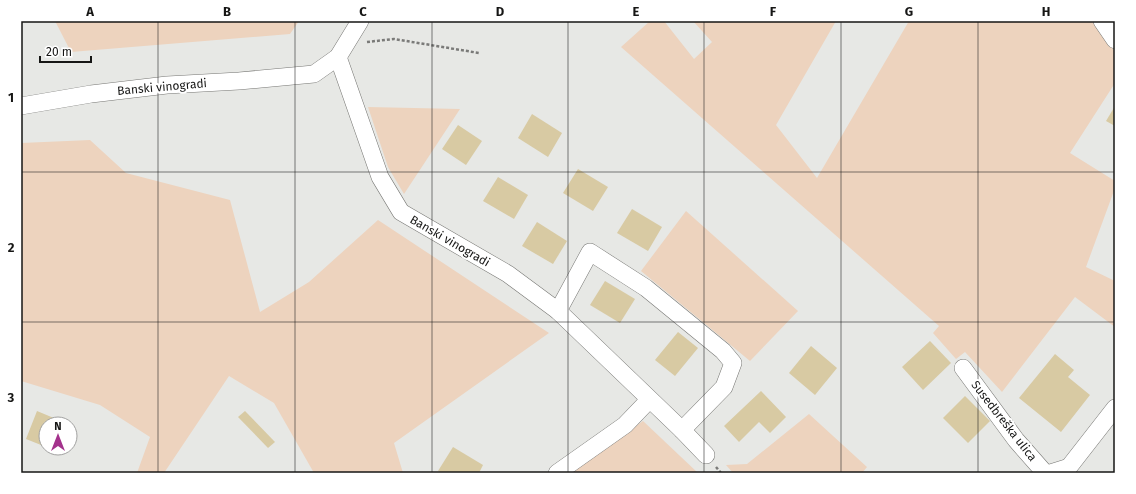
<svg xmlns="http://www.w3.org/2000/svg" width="1136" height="494" viewBox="0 0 1136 494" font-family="'Fira Sans',sans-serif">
  <rect width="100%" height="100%" fill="#e7e8e5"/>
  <g fill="#edd3be">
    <polygon points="55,21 299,21 290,34 71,52"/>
    <polygon points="650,21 664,21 694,59 712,42 693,21 836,21 776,125 817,178 909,21 1092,21 1115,52 1115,83 1070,153 1115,181 1115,188 1086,267 1115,281 1115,327 1075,297 1002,392 965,352 956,359 933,333 939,326 621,47"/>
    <polygon points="368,107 460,109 404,194 388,167"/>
    <polygon points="90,140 126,173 230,200 260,312 309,282 378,220 549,333 394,443 403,473 314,473 274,403 229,376 164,473 137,473 150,437 100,405 21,381 21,143"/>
    <polygon points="686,211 798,311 750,361 641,271"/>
    <polygon points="809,414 867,467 862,473 733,473 726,465 747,464"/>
    <polygon points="643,421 698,473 570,473"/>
  </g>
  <g fill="#d8caa3">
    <polygon points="1115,106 1115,126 1106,121"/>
    <polygon points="532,114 562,133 548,157 518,138"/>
    <polygon points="458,125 482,141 466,165 442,149"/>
    <polygon points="578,169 608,187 593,211 563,193"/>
    <polygon points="498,177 528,195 514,219 483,201"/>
    <polygon points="632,209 662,227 648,251 617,233"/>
    <polygon points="537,222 567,241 553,264 522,246"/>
    <polygon points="605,281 635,299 620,323 590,305"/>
    <polygon points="678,332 698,348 675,376 655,360"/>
    <polygon points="930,341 951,363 923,390 902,367"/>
    <polygon points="811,346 837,368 815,395 789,373"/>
    <polygon points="1055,354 1074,370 1068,377 1090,395 1061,432 1019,398"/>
    <polygon points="761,391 786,417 770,433 759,422 739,442 724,426"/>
    <polygon points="965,396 990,421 968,443 943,418"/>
    <polygon points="37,411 61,421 60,424 46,424 46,447 26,439"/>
    <polygon points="245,411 275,442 268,448 238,417"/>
    <polygon points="453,447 483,465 479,473 442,473 438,471"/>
  </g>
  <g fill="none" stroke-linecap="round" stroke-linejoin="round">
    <g stroke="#777774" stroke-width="18">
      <g id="minor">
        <polyline points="1102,21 1115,40"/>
        <polyline points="338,57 380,177 401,212 508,274 558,311 682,430 706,455"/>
        <polyline points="21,106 91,94 167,85 239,81 314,74 338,57 360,21"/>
        <polyline points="558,311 590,252 646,288 723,351 733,363 724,387 682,430"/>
        <polyline points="963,368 1016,440 1045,473"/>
        <polyline points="557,473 625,425 649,400"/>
        <polyline points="1050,473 1069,467 1115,408"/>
      </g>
    </g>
    <g stroke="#7a7a78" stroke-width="2.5" stroke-dasharray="3 2" stroke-linecap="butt">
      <polyline points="367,42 394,39 479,53"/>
      <polyline points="716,467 721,473"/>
    </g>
    <use href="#minor" stroke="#fff" stroke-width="17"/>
  </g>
  <path fill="none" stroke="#161615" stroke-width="1" stroke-opacity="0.55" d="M158,21V473M295,21V473M432,21V473M568,21V473M704,21V473M841,21V473M978,21V473M21,172H1115M21,322H1115"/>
  <g text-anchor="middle" stroke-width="4" stroke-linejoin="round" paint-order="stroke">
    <g font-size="12" fill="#161615" stroke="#fff">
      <text transform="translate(162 87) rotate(-5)" y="4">Banski vinogradi</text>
      <text transform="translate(450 241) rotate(30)" y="4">Banski vinogradi</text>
      <text transform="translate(1004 421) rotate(52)" y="4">Susedbreška ulica</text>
    </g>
  </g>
  <rect width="1136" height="494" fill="none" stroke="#ffffff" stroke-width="44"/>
  <g transform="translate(58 436)"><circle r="19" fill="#ffffff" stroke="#a2a2a1"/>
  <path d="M0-3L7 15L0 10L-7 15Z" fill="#a4328c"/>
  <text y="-6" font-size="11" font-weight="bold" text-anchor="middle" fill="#161615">N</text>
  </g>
  <path d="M40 56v6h51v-6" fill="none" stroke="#161615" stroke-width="2"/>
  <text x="46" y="56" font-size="12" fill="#161615" stroke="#ffffff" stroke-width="3" paint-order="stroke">20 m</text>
  <rect x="22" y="22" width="1092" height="450" fill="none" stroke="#161615" stroke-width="1.5"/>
  <g font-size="13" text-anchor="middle" font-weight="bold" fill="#161615">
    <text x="90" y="16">A</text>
    <text x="227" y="16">B</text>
    <text x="363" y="16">C</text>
    <text x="500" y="16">D</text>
    <text x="636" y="16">E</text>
    <text x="773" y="16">F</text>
    <text x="909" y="16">G</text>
    <text x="1046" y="16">H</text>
    <text x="11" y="102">1</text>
    <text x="11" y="252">2</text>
    <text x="11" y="402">3</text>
  </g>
</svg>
